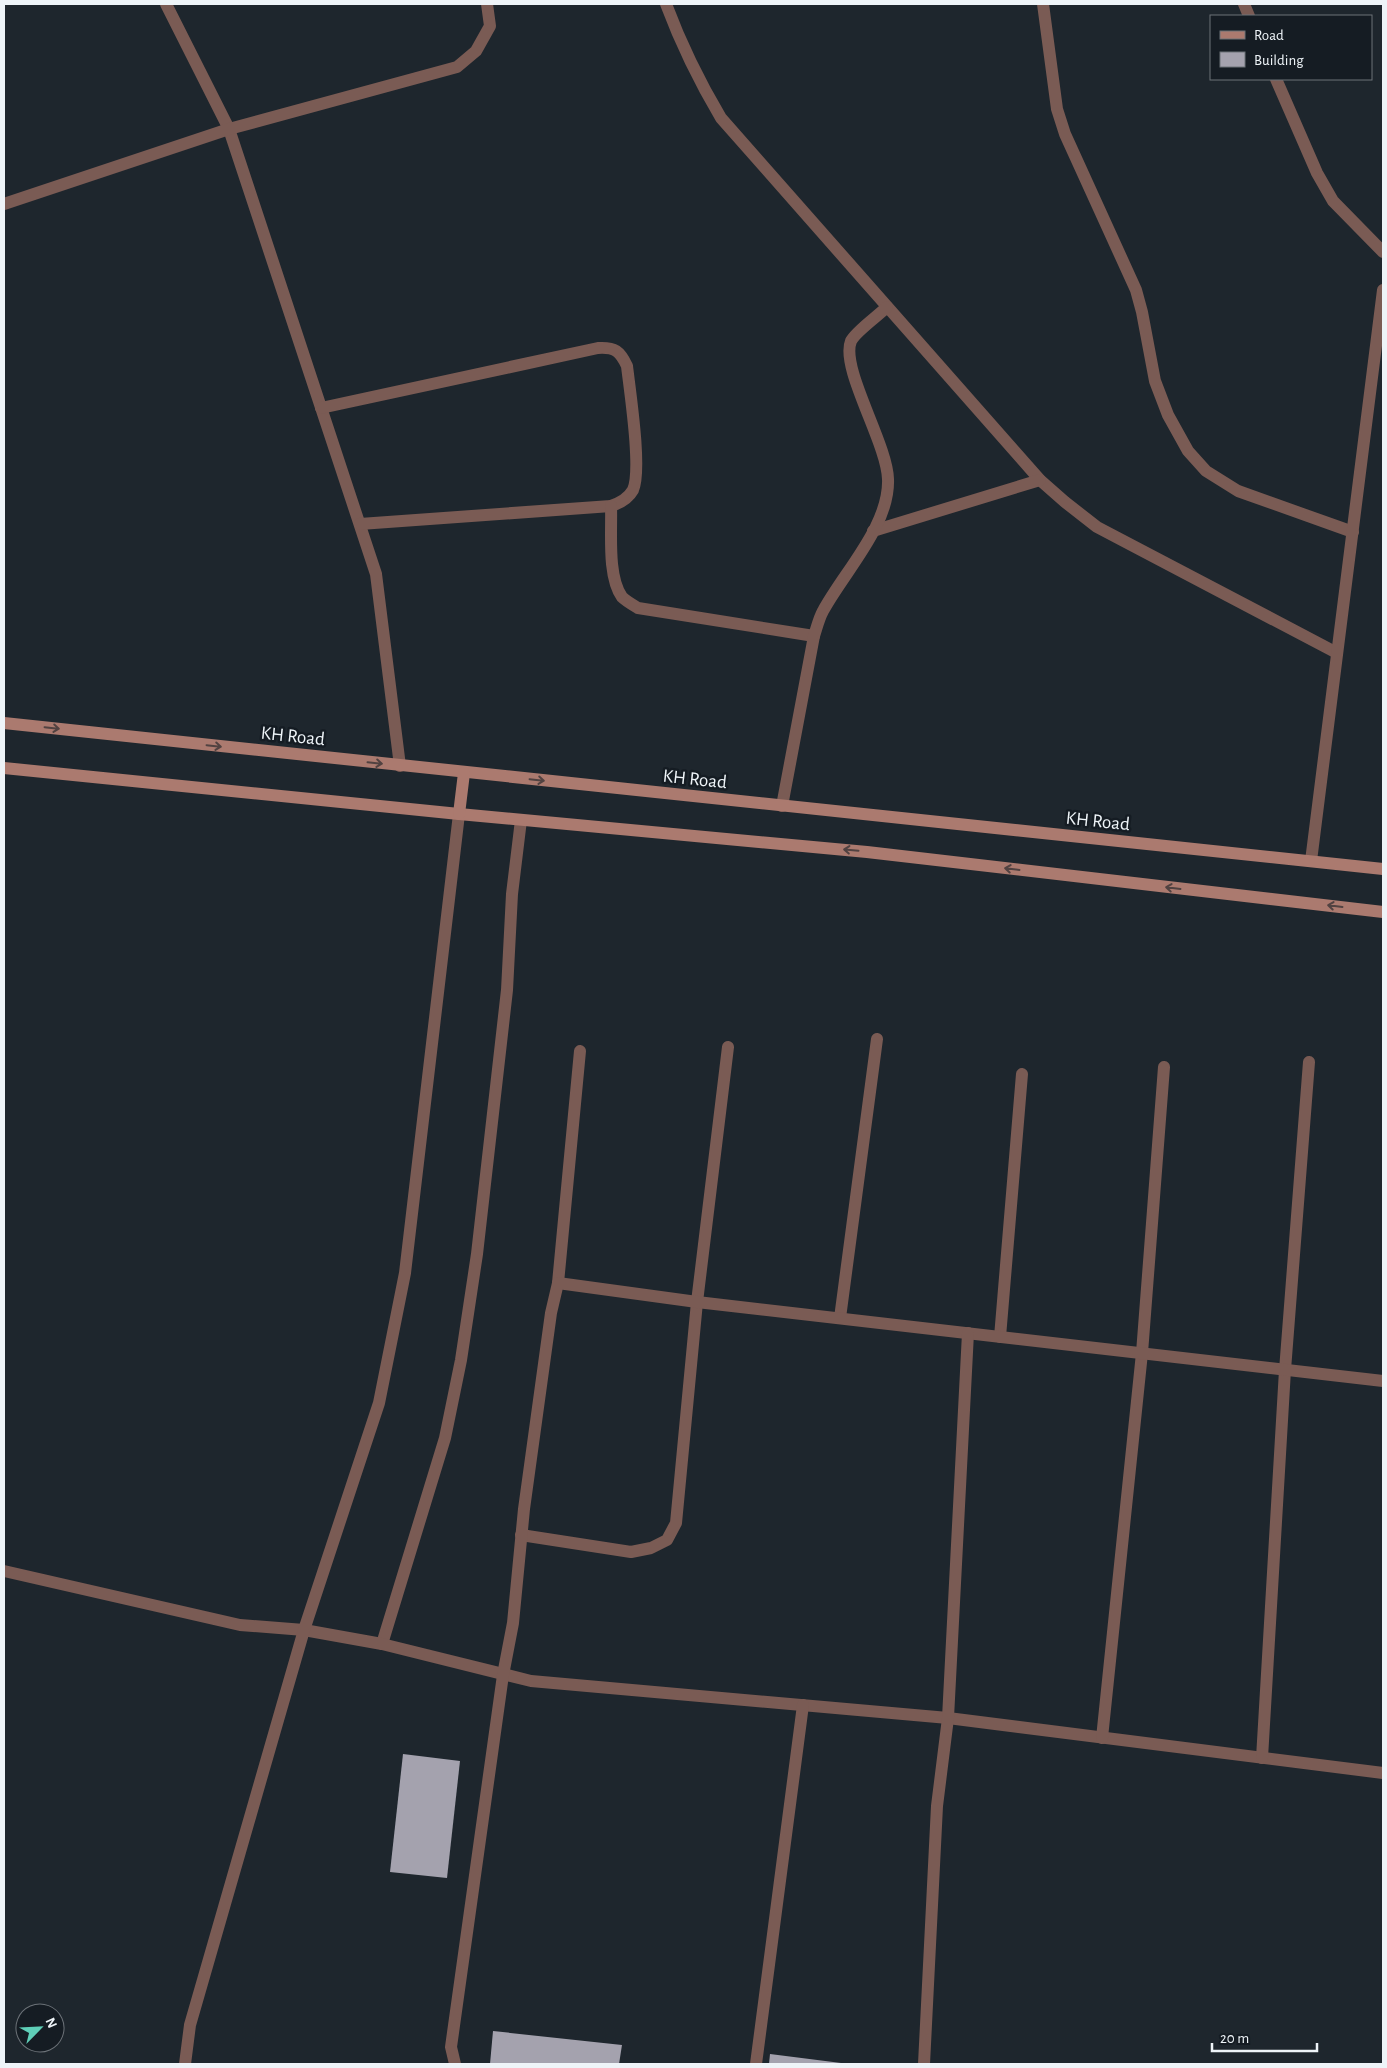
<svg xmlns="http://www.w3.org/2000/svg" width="1387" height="2068" viewBox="0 0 1387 2068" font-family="'Alegreya Sans',sans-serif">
  <rect width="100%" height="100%" fill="#1e262d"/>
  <g fill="#a4a2ae">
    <polygon points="403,1754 460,1761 447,1878 390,1872"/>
    <polygon points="493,2031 622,2045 619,2064 490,2064"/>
    <polygon points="770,2054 841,2063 841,2064 769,2064"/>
  </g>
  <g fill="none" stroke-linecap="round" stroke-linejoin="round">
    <polyline stroke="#7a5b54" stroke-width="12" points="382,1644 445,1438 461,1360 477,1254 507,990 512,894 521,820"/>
    <g stroke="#7a5b54" stroke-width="12">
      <polyline points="166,4 229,129 376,574 400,766"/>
      <path d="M666,4C681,44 699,81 721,118L1040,480L1065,502L1097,527L1337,653"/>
      <polyline points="1043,4 1057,109 1065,134 1136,290 1142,312 1155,381 1168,415 1188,451 1206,471 1238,491 1353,532"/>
      <polyline points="1244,4 1249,16"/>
      <polyline points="1276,79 1317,173 1333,201 1383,252"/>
      <polyline points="4,204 229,129 457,67 476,51 490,26 487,4"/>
      <path d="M321,408L598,348C615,347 620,351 627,366C630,392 642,470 633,490C628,499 620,503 611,506L360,524"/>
      <path d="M611,506C612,531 607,576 622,597C626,601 633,605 638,608L814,636"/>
      <polyline points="873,531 1040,480"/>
      <path d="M782,806L814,636C817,627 819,618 823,611C844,572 890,525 888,479C887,443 840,368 851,341C855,332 879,315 887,307"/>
      <polyline points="1311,861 1383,290"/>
      <polyline points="558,1283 580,1051"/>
      <polyline points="840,1318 877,1039"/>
      <polyline points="1000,1337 1022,1074"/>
      <polyline points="521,1535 631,1552 651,1548 667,1540 676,1523 697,1302 728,1047"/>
      <polyline points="4,1571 240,1625 304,1630 382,1644 531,1681 948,1718 1383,1773"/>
      <polyline points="1102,1738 1142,1353 1164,1067"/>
      <polyline points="1262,1758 1285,1370 1309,1062"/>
      <polyline points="185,2064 190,2025 304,1630 379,1403 405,1273 459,814"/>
      <polyline points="455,2064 451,2047 503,1675 513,1623 524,1509 551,1313 558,1283 697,1302 1383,1381"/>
      <polyline points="756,2064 803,1705"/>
      <polyline points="924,2064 937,1806 948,1718 968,1333"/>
    </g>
    <g stroke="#ab7a6f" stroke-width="12">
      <polyline points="4,723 1383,869"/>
      <polyline points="4,768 459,814 867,852 1383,912"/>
      <polyline points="459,814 464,773"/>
    </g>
  </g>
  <defs><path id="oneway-shaft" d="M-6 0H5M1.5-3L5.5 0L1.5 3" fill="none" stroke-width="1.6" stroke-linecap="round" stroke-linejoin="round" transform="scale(1.25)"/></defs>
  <g stroke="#514241">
    <use href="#oneway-shaft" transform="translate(52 728) rotate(6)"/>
    <use href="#oneway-shaft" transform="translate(214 746) rotate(6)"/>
    <use href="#oneway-shaft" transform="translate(375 763) rotate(6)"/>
    <use href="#oneway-shaft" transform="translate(537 780) rotate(6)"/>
    <use href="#oneway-shaft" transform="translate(851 850) rotate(-175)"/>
    <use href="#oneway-shaft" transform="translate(1012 869) rotate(-173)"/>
    <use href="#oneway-shaft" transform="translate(1173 888) rotate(-173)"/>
    <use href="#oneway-shaft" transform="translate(1335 906) rotate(-173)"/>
  </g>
  <g text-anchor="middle" stroke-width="5" stroke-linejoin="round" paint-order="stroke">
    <g font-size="19" fill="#eef4f8" stroke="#151c23">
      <text transform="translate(293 735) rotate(6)" y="7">KH Road</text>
      <text transform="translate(695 778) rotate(6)" y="7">KH Road</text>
      <text transform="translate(1098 820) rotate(6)" y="7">KH Road</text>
    </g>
  </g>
  <rect width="1387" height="2068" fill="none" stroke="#eef4f8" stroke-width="10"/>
  <rect x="1210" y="15" width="162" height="65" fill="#151c23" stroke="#6c7278"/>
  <rect x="1220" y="31" width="25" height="8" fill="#ab7a6f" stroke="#6c7278"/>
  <text x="1254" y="40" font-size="15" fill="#eef4f8">Road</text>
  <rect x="1220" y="52" width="25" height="15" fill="#a4a2ae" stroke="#6c7278"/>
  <text x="1254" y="65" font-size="15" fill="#eef4f8">Building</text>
  <g transform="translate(40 2028) rotate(66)"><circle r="24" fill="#151c23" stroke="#6c7278"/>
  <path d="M0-4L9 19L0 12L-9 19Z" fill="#5eceb7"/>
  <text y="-8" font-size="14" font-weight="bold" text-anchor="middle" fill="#eef4f8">N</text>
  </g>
  <path d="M1212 2043v8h105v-8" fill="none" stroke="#eef4f8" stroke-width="2.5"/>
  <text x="1220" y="2043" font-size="15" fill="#eef4f8" stroke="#151c23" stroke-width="4" paint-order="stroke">20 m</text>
</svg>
